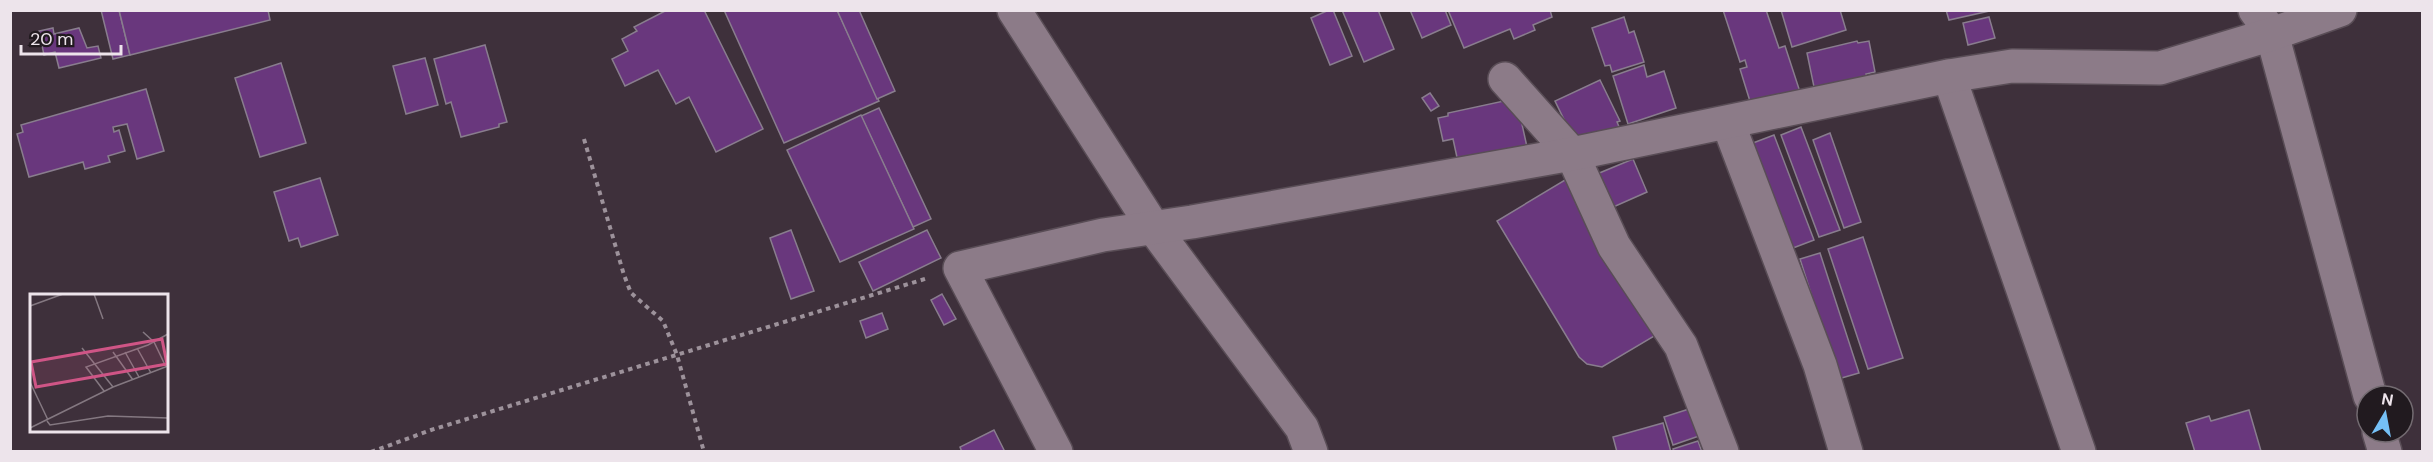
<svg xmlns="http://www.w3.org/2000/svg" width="2433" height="462" viewBox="0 0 2433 462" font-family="'DM Sans',sans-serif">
  <rect width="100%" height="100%" fill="#3e303b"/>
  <g fill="#69377d" stroke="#897d8e" stroke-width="1.5">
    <polygon points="101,10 119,10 130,55 113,59"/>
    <polygon points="119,10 268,10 270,20 130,55"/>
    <polygon points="667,10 704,10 763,129 716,152 689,97 676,104 658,70 625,86 612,59 628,51 622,39 637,31 634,27"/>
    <polygon points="724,10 837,10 879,101 784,143"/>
    <polygon points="837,10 859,10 895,91 877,99"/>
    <polygon points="1329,10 1333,10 1352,56 1330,65 1311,18"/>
    <polygon points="1342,10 1378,10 1394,49 1364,62"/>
    <polygon points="1410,10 1445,10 1451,25 1422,38"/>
    <polygon points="1448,10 1550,10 1552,17 1533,25 1535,30 1514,39 1510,29 1464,48"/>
    <polygon points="1723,10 1766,10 1779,48 1785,46 1801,95 1753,111 1740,69 1747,67 1745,60 1740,62"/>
    <polygon points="1781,10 1840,10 1846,30 1792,47"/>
    <polygon points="1946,10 1994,10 1949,20"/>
    <polygon points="1624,17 1629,33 1634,31 1644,62 1612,72 1610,65 1605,66 1592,28"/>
    <polygon points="1989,17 1995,38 1968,45 1963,23"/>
    <polygon points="53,28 54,34 79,28 87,48 98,46 101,58 59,68 55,52 44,55 39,31"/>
    <polygon points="1857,41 1858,43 1869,41 1875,72 1866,74 1867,77 1814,87 1807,53"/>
    <polygon points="485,45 507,122 499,124 499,127 461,137 451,102 446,104 434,59"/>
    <polygon points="425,58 438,105 406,114 393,66"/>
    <polygon points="281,63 306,143 260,157 235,78"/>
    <polygon points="1644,65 1647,77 1664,71 1676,108 1628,124 1613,76"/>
    <polygon points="1600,80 1620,121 1617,122 1620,129 1576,144 1555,101"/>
    <polygon points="146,89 164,151 137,159 127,124 113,127 114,132 119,130 125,151 108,156 110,162 85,169 83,162 29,177 17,134 23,132 21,125"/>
    <polygon points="1430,93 1439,106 1431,111 1422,98"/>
    <polygon points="1513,99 1518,106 1527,147 1458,162 1453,139 1443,141 1438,118 1448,116 1448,113"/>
    <polygon points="879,108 931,219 913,227 861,116"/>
    <polygon points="861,115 914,229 840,262 787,150"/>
    <polygon points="1801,127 1840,230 1819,237 1781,135"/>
    <polygon points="1830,133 1861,222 1844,228 1813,140"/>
    <polygon points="1774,135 1814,240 1793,248 1753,143"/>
    <polygon points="1633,159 1647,192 1611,208 1597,174"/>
    <polygon points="320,178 338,235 301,247 298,238 289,241 274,192"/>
    <polygon points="1565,180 1649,316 1656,335 1602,367 1587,364 1579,357 1497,221"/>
    <polygon points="791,230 814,291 791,299 770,238"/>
    <polygon points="927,230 941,258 873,291 859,262"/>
    <polygon points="1863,237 1903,358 1868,369 1828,249"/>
    <polygon points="1820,253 1859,373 1838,379 1800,259"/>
    <polygon points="942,294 956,319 944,325 931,300"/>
    <polygon points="882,313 888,329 866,338 860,321"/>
    <polygon points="1689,409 1699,436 1673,445 1664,417"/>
    <polygon points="2249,410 2261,451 2195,452 2186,423 2209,416 2211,421"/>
    <polygon points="1663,423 1671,452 1617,452 1613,437"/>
    <polygon points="994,430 1005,452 962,452 960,447"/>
    <polygon points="1698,441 1702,452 1674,452 1673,449"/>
  </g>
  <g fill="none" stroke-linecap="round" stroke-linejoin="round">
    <g stroke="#594d56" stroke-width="36">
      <g id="minor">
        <polyline points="1014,10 1153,227 1302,428 1311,452"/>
        <polyline points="2255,10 2272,34 2370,396"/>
        <polyline points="1949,76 2079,452"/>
        <polyline points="1505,79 1572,154 1614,246 1681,346 1722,452"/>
        <polyline points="1728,123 1820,365 1846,452"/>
        <polyline points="2379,432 2385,452"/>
        <polyline points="1056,452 960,268 1103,235 1192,222 1572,154 1949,76 2012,66 2160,68 2272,34 2340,10"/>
      </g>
    </g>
    <g stroke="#9d929b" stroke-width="4" stroke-dasharray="4.5 4.5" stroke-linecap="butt">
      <polyline points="584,139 624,275 631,293 663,321 677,355 704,452"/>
      <polyline points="371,452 431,430 928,278"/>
    </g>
    <use href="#minor" stroke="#8c7b88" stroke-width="33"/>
  </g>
  <g transform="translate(30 294)">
    <rect width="138" height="138" fill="#3e303b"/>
    <path fill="none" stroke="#847881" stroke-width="1.5" d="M64,0L73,25M0,12L33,0M113,38L124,48L136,73M52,54L83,93M107,54L121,79M83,58L103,86M95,58L109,83M0,88L18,126M74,97L56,73L118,51L138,40M17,127L20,131L78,122L138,124M0,134L83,93L138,72"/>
    <path fill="#cf5586" fill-opacity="0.15" stroke="#cf5586" stroke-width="3" d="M132,45L137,70L6,93L1,68Z"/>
    <rect width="138" height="138" fill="none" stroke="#ede4eb" stroke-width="3"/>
  </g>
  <rect width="2433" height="462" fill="none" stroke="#ede4eb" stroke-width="24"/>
  <g transform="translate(2385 414) rotate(10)"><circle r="28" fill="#211a1f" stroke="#736b71" stroke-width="1.5"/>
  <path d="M0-4.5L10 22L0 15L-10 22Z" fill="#75c0f6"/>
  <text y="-9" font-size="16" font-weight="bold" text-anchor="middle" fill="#ede4eb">N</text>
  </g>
  <path d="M21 45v9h100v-9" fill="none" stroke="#ede4eb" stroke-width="3"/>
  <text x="30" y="45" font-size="18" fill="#ede4eb" stroke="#211a1f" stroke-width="4.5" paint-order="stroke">20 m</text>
</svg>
